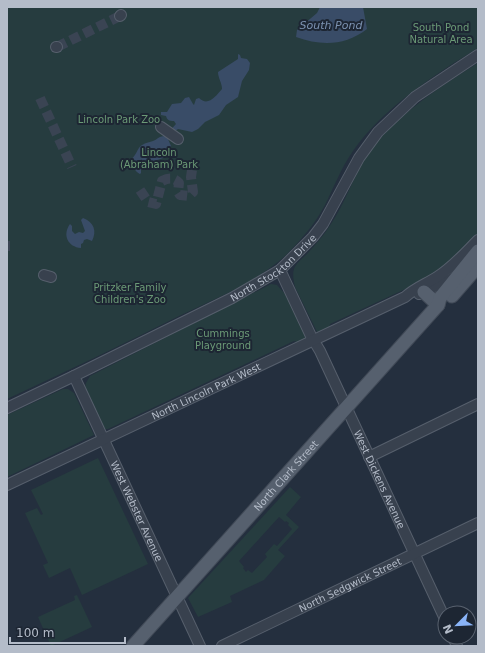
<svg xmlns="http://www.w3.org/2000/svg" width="485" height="653" viewBox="0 0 485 653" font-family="'DejaVu Sans',sans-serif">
  <rect width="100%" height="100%" fill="#242f3e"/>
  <g fill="#263c3f" fill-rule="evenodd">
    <path d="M7,7H478V48C435,74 382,109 353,151C341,168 334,187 325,205C315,224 301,240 286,255C257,282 217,298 181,315C124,344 65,372 7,399Z"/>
    <path d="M478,63V236L450,264L427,279L330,324L329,329L320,333L317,332L295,287C294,282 292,275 294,269C296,263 303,258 308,253C316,244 324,235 331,224C345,203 353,178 366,157C391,118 440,87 478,63Z"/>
    <polygon points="271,284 277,285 286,295 307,338 299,343 294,341 108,429 104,429 85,388 86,383 90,376"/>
    <polygon points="63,389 68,389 74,393 94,435 7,477 7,415"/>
    <polygon points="98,458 148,564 82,595 70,568 49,578 43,565 48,563 25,513 37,508 41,515 43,514 31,490"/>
    <path d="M290,487L301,497L286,515L299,527L278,550L285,556L264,580L230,596L232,602L198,617L188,598ZM279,517L285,522L286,521L289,523L288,525L292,529L277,546L274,544L265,554L267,557L252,573L248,570L246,572L243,568L244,567L239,561Z"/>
    <polygon points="77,595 92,627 51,646 38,617 75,600 74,596"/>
  </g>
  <g fill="#394c67">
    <path d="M320,7H363L367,29C345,46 321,46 296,37L297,30L317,13Z"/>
    <path d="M238,54L240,55L241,58L247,59L250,63L249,70L242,81L238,97L226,105L219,115L205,122L198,129L192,132L178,129L172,133L168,139L171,146L169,155C160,161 148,160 141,169V173L140,174C135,172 132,165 131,160C142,148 134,146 153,141C158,139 159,136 165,136L176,124L174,121C169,121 167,120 166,116L161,115V112H167L172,104L181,103L185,98L189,97L193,104L194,105L196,99L199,98C208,107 216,96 222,89C222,83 218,78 218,72L238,59Z"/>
    <path d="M83,218C94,222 97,231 92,241L87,239L84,240L83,243L81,244V248C68,247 62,235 70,224L72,226V231L75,234L79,232L83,233L85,231L81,220Z"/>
  </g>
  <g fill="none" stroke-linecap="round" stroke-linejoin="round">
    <g stroke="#3a4453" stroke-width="10" stroke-dasharray="10 5" stroke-linecap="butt">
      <polyline points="57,47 120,16"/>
      <polyline points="40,98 72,167"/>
      <path d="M140,190L148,202L156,204L162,181C168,178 174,177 179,183L178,192L180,195L189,196L193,192L191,177L192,170"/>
      <polyline points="7,246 10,246"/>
    </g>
    <g stroke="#565f6c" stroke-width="12">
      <g id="minor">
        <polyline points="120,16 121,15"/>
        <polyline points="56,47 57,47"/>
        <polyline points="161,127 178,139"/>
        <path id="s1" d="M280,270L311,336L320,351L445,619"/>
        <polyline points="44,275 51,277"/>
        <polyline points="419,294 455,277"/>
        <path id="s2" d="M74,376L200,646"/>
        <path id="s3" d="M7,408L74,376L232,298L280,270L313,237L323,224L359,158L378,132L415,97L478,55"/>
        <polyline points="369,457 478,404"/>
        <path id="s4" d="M7,485L405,297C415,288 426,284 437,277C453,267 465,253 478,240"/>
        <polyline points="453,637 457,646"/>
        <path id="s5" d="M222,646L478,523"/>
      </g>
    </g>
    <g stroke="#414a57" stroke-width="15">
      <g id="major">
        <polyline points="424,292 438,305"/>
        <polyline points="452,296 478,266"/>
        <path id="s6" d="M133,646L438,305L440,298L478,251"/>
      </g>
    </g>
    <use href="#minor" stroke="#38414e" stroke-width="10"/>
    <use href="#major" stroke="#56606e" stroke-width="13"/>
  </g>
  <g text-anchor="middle" stroke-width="4" stroke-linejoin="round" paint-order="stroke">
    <g font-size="10" fill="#6b9a76" stroke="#1d2633">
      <text x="441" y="31">South Pond<tspan x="441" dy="12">Natural Area</tspan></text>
      <text x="119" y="123">Lincoln Park Zoo</text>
      <text x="159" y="156">Lincoln<tspan x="159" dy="12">(Abraham) Park</tspan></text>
      <text x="130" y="291">Pritzker Family<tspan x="130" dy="12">Children's Zoo</tspan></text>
      <text x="223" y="337">Cummings<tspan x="223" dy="12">Playground</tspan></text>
    </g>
    <g font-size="10" fill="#b4bcc9" stroke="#1d2633">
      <text dy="4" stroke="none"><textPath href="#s3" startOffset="302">North Stockton Drive</textPath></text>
      <text dy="4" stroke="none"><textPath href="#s4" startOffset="220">North Lincoln Park West</textPath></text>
      <text dy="4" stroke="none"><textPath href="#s6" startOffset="229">North Clark Street</textPath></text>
      <text dy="4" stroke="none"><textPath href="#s1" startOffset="232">West Dickens Avenue</textPath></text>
      <text dy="4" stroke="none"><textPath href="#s2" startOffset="149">West Webster Avenue</textPath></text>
      <text dy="4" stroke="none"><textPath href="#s5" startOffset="142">North Sedgwick Street</textPath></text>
    </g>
    <g font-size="11" font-style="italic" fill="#7c92b1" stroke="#1d2633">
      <text x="331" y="29">South Pond</text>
    </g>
  </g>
  <rect width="485" height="653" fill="none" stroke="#b4bcc9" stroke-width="16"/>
  <g transform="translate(457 625) rotate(246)"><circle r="19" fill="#1d2633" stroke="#59626f"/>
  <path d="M0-3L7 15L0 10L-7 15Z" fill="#8ab4f8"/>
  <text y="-6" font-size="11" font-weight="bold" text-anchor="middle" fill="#b4bcc9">N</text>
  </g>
  <path d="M10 637v6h115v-6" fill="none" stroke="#b4bcc9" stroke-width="2"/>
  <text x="16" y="637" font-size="12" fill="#b4bcc9" stroke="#1d2633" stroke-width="3" paint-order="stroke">100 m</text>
</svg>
